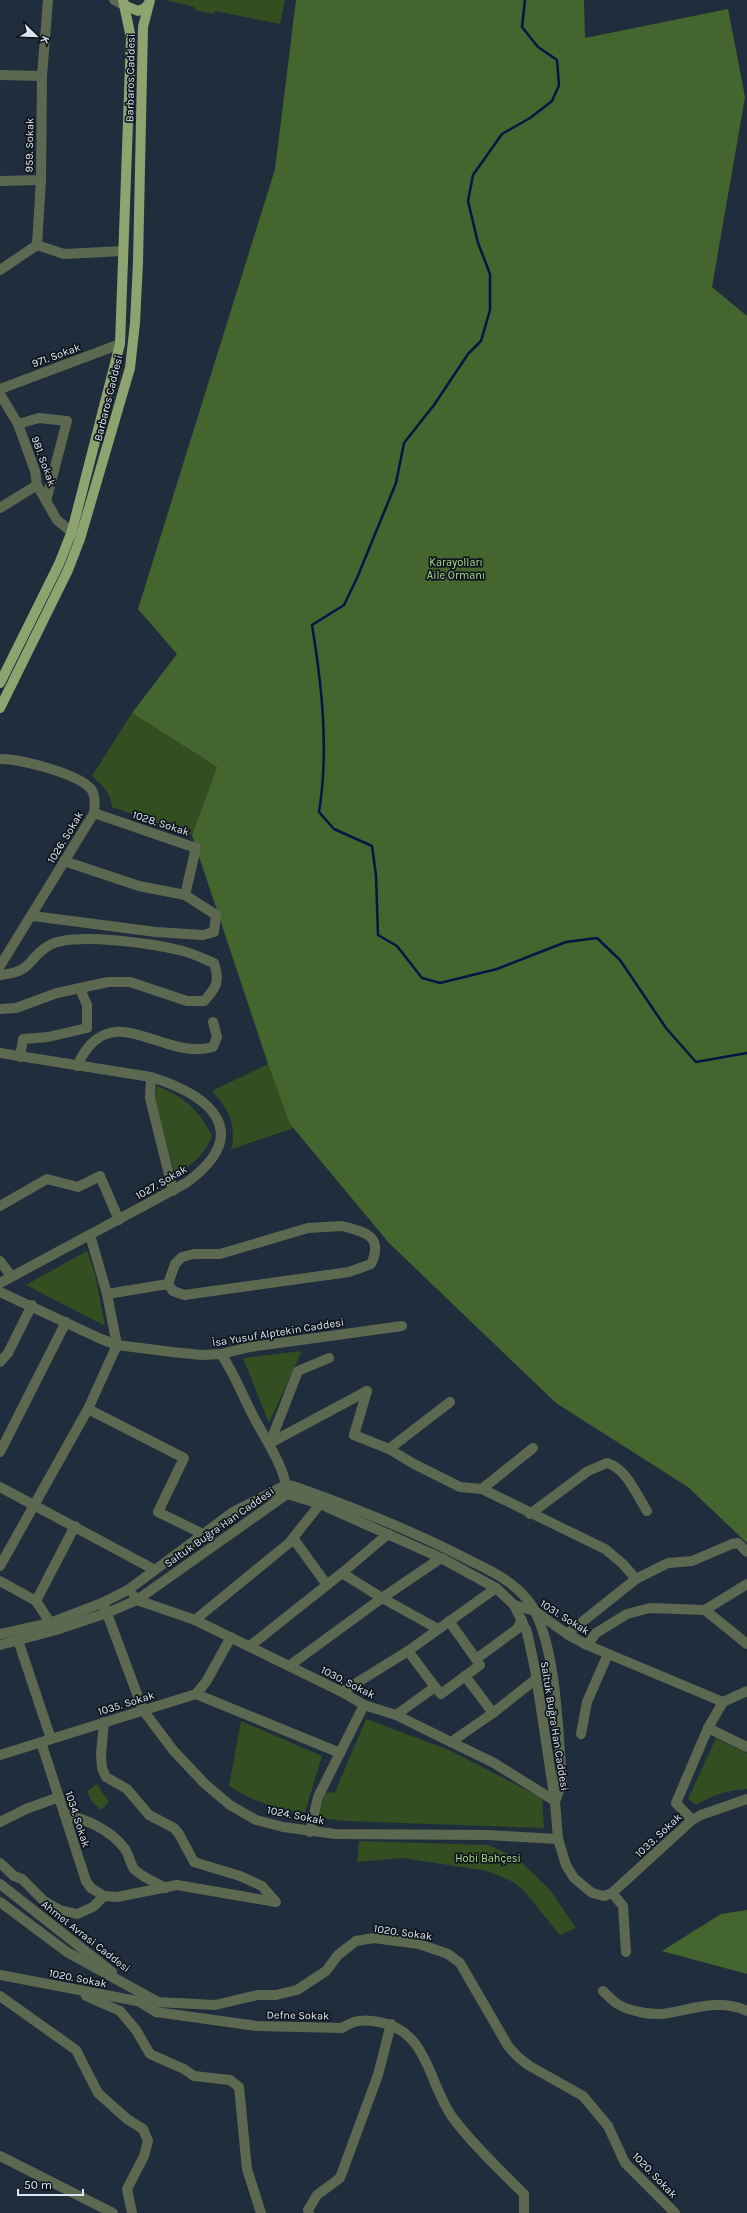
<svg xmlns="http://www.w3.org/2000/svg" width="747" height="2213" viewBox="0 0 747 2213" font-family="Karla,sans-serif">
  <rect width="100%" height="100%" fill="#202d3d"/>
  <g fill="#334e20">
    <polygon points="165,0 285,0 280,24 215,11 214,14 195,10 195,7"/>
    <path d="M132,713L217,767L192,835L112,807C111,793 102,785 92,776Z"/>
    <path d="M268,1064L294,1128L232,1149C235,1121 230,1112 212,1091Z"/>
    <path d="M157,1086C186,1098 197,1108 212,1136C205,1154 192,1166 175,1174L155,1100Z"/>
    <polygon points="87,1251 95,1274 105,1326 26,1285"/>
    <polygon points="302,1351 269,1423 243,1358"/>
    <polygon points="366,1719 449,1750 542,1798 544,1828 346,1821 318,1818 325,1793 335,1792"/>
    <path d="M241,1721L322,1756L305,1812C277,1810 253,1801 229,1786Z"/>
    <path d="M716,1738L747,1753V1789C727,1791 713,1794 696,1805L688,1799Z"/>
    <polygon points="97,1784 109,1802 101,1810 92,1802 87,1791"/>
    <polygon points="359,1841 489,1845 518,1859 550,1890 576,1928 560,1935 524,1891 513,1882 488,1871 402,1858 357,1862"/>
  </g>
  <g fill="#45652f">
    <polygon points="296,0 584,0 585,38 728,9 745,97 712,287 747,316 747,1543 688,1487 556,1403 389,1243 290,1124 268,1064 192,835 217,767 132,713 177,654 138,609 275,169"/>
    <polygon points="747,1910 747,1974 662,1951 721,1914"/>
  </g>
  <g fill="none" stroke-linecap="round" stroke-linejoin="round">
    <path stroke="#011744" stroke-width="2.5" d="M525,0L522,27L538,47L557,60L559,85L552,101L530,118L502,134L473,175L468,201L478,243L490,274V310L481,341L468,354L434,405L404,443L396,483L357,578L344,605L312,625C322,686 329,751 319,812L334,829L372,846L376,875L378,935L397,946L422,978L440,983L497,969L566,942L597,938L620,960L666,1028L696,1062L747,1053"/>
    <g stroke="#5d6850" stroke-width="10">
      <polyline points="114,0 124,5"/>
      <polyline points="0,75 42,76"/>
      <polyline points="0,181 41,180"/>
      <polyline points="37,245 41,180 42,76 48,0"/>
      <polyline points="37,245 64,254 123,251"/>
      <polyline points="0,270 37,245"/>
      <polyline points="0,389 120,344"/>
      <polyline points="0,394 18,424 35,471 37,485 57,520 78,537"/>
      <polyline points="18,424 39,418 67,421 46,501"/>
      <polyline points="0,508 37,485"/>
      <path d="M0,759C20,759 77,773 91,789C96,796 95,806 94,813L0,966"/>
      <polyline points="94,813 196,848 185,895"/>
      <polyline points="33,916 156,932 203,935 214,932 216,915 185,895 139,886 64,861"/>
      <path d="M0,975C33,972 26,960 48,946C72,931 155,944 183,951C194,954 204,959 214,963C220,981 217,987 204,1001H187L130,982H108L57,993L16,1008L0,1009"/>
      <path d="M0,1053L151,1077C212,1096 254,1133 186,1183L0,1283"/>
      <polyline points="20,1057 23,1039 48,1037 87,1028 87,1005 80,989"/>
      <path d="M77,1066C110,993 162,1062 213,1047L217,1037L213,1022"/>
      <polyline points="151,1077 150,1098 173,1191"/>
      <polyline points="0,1206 47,1179 78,1187 100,1176 119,1220"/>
      <path d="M342,1226C365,1232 384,1236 371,1264L349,1272L184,1295L173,1291L168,1284L175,1264L182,1257L194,1254H220L308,1228Z"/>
      <polyline points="0,1261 11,1276"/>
      <polyline points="0,1292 101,1339 117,1345 172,1352 202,1355 221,1354 250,1347 402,1326"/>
      <polyline points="107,1294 168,1284"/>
      <path d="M221,1354C236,1376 244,1400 257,1423C268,1443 284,1467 287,1491"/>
      <polyline points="0,1362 8,1353 32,1305"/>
      <polyline points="367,1391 354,1435 389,1449 414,1464 460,1487 482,1489 605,1549 623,1564 636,1579 567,1634"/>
      <polyline points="88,1409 184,1458 158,1512 203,1534"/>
      <polyline points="270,1443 298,1371 329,1358"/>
      <polyline points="270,1443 367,1391"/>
      <polyline points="389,1449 450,1402"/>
      <polyline points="0,1452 66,1322"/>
      <polyline points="0,1487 155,1570"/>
      <polyline points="482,1489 533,1448"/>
      <path d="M530,1514L588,1471L607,1463C627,1469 636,1494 647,1511"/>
      <polyline points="293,1538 327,1585"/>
      <polyline points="0,1566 88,1409 117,1345 107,1294 90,1235"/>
      <polyline points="342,1573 388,1534"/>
      <polyline points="636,1579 668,1563 692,1561 732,1544 738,1543 747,1552"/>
      <polyline points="0,1581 36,1601 53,1627"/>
      <polyline points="134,1596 137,1600 195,1620 342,1692 364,1705 396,1715 451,1742 494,1763 555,1801"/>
      <polyline points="36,1601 75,1526"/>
      <polyline points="514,1605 535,1611 567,1634 587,1645 723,1702"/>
      <polyline points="105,1608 143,1710 173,1750 205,1784 230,1805 256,1820 283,1827 335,1834 487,1835 558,1839"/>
      <polyline points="705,1610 747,1584"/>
      <polyline points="195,1620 289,1543 320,1504"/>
      <polyline points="449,1621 476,1659"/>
      <path d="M0,1634L50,1623L102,1603L128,1590L233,1512L286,1485L293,1486C353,1507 411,1530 467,1559C480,1566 495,1572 507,1581C517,1588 530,1600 535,1612C557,1655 558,1733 562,1782L556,1799"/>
      <polyline points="18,1640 51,1739"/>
      <polyline points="0,1645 56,1630 107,1613 137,1600 287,1494 320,1504 441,1558 496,1588 514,1605 527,1632 535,1669 555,1801 558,1839 566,1865 574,1878 592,1893 604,1896 612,1893 692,1820 701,1815 747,1799"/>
      <polyline points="587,1645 596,1633 627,1614 650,1608 705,1610 747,1644"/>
      <polyline points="250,1646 342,1573 382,1598 441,1558"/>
      <polyline points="408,1651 435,1687"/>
      <polyline points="289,1666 382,1598 438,1629"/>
      <polyline points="465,1676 493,1713"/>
      <polyline points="342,1692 408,1651 496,1588"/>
      <polyline points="196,1694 340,1753"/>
      <polyline points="396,1715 435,1687 441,1694 480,1665 476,1659 517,1629 522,1620"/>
      <polyline points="708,1728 747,1747"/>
      <polyline points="581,1734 587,1702 608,1654"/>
      <polyline points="41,1742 86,1881 91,1888 104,1896"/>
      <polyline points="451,1742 493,1713 536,1679"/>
      <polyline points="0,1755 196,1694 206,1682 231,1637"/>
      <path d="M64,1814C86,1819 111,1830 125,1849C129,1855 130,1863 134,1869C142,1877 156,1883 166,1888"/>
      <polyline points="692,1820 676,1803 708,1728 723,1702 747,1691"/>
      <polyline points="0,1822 26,1809 59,1797"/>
      <polyline points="310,1832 318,1797 364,1705"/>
      <polyline points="0,1863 14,1876 22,1879 44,1901 60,1910 77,1914 93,1907 104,1896 117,1897 177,1885 276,1902 262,1886 240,1876 194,1862 179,1834 174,1828 149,1815 127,1789 106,1777 102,1768 101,1754 104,1722"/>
      <polyline points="0,1884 112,1972"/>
      <polyline points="612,1893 623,1906 626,1952"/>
      <polyline points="0,1902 67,1952 156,2001"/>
      <polyline points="0,1975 137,2001 215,2005 258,1995 276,1995 297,1990 326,1971 338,1955 356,1941 374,1938 419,1944 448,1954 460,1963 508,2046 518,2057 528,2065 583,2096 608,2126 625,2163 675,2213"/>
      <path d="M603,1991C607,1995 611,1999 616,2003C629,2012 655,2016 669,2013C696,2008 721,1999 747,2011"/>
      <polyline points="0,1996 76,2050 98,2093 127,2119 143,2129 148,2141 144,2156 127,2189 132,2213"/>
      <polyline points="86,1996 120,2011 136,2030 150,2054 184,2069 194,2076 230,2080 239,2087 247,2169 261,2213"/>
      <path d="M140,2002L156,2012L257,2026L342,2028C354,2020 365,2019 379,2022C429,2031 428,2084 453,2118C474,2146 500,2170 524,2194V2213"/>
      <polyline points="0,2156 113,2213"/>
      <polyline points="309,2213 308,2210 317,2195 340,2178 378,2075 391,2024"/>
    </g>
    <g stroke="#8da470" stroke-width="10">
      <polyline points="124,5 138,11 145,8 149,3"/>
      <polyline points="0,683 59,564 72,531 120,344 131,38 123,0"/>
      <polyline points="0,708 68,570 80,539 130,368 135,323 138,262 143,27 150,0"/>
    </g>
  </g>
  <g text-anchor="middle" stroke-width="3.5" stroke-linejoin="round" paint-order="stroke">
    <g font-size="11" fill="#dde5f0" stroke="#0f151c">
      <text transform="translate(130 78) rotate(-89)" y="4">Barbaros Caddesi</text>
      <text transform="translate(29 145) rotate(-89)" y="4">959. Sokak</text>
      <text transform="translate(56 355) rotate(-20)" y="4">971. Sokak</text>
      <text transform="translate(108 398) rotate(-76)" y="4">Barbaros Caddesi</text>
      <text transform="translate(44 461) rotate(70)" y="4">981. Sokak</text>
      <text transform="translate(161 823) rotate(18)" y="4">1028. Sokak</text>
      <text transform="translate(65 837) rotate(-59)" y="4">1026. Sokak</text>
      <text transform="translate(161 1182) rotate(-30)" y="4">1027. Sokak</text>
      <text transform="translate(278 1332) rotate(-9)" y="4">İsa Yusuf Alptekin Caddesi</text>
      <text transform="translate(219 1527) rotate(-35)" y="4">Saltuk Buğra Han Caddesi</text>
      <text transform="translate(565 1617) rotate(32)" y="4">1031. Sokak</text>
      <text transform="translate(348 1682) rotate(27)" y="4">1030. Sokak</text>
      <text transform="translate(126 1703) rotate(-17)" y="4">1035. Sokak</text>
      <text transform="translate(555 1726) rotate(81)" y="4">Saltuk Buğra Han Caddesi</text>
      <text transform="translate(296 1815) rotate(11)" y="4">1024. Sokak</text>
      <text transform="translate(78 1819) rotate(72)" y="4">1034. Sokak</text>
      <text transform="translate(658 1835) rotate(-43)" y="4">1033. Sokak</text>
      <text transform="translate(403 1932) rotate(8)" y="4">1020. Sokak</text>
      <text transform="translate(86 1936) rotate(38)" y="4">Ahmet Avrasi Caddesi</text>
      <text transform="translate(78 1978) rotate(11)" y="4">1020. Sokak</text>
      <text transform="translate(298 2015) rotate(1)" y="4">Defne Sokak</text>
      <text transform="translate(655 2175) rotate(46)" y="4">1020. Sokak</text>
    </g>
    <g font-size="11" fill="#acdd8d" stroke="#0f151c">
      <text x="456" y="566">Karayolları<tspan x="456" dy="13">Aile Ormanı</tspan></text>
      <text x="488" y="1862">Hobi Bahçesi</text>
    </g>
  </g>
  <g transform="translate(36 36) rotate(113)" stroke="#0f151c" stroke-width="3" paint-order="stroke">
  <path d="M0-3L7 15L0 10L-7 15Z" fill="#dde5f0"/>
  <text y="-6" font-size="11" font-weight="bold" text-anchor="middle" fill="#dde5f0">K</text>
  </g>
  <path d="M18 2189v6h65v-6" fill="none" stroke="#dde5f0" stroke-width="2"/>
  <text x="24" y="2189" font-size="12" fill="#dde5f0" stroke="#0f151c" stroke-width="3" paint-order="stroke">50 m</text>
</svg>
